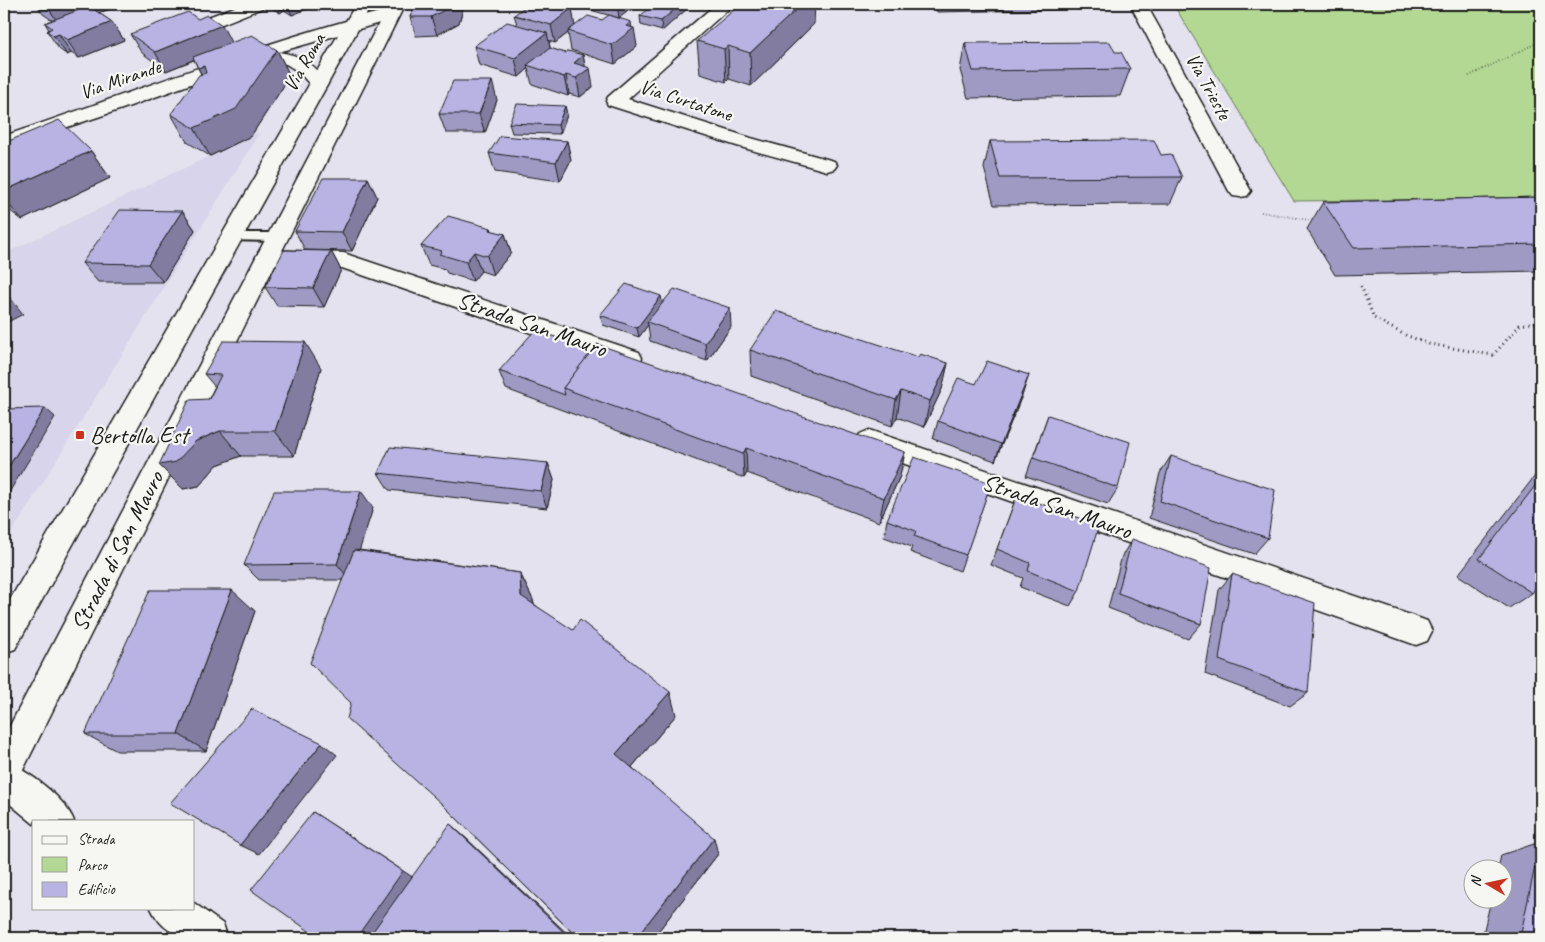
<svg xmlns="http://www.w3.org/2000/svg" width="1545" height="942" viewBox="0 0 1545 942" font-family="Caveat,sans-serif">
  <rect width="100%" height="100%" fill="#e4e2ee"/>
  <filter id="ink" filterUnits="userSpaceOnUse"><feTurbulence type="fractalNoise" baseFrequency=".02" numOctaves="2"/><feDisplacementMap in="SourceGraphic" scale="10" xChannelSelector="R" yChannelSelector="G"/><feConvolveMatrix kernelMatrix="1 2 1 2 8 2 1 2 1" color-interpolation-filters="sRGB"/></filter>
  <g filter="url(#ink)">
    <polygon fill="#d7d4eb" points="260,132 4,545 4,254"/>
    <polygon fill="#b3d893" stroke="#687a58" points="1173,4 1541,4 1541,198 1294,201"/>
    <g fill="none" stroke-linecap="round" stroke-linejoin="round">
      <g stroke="#1c1c1c" stroke-width="4">
        <polygon id="lane" points="232,233 277,233 284,237 277,241 227,240 225,237"/>
      </g>
      <g stroke="#1c1c1c" stroke-width="3">
        <g id="street">
          <polygon points="242,4 264,4 262,8 187,38 181,39 175,38 172,34 175,30"/>
          <polygon points="716,4 734,4 628,99 751,138 834,161 837,165 834,169 827,171 737,146 608,105 606,101 608,97"/>
          <polygon points="1130,4 1146,4 1251,191 1247,196 1240,197 1233,196 1229,191"/>
          <path d="M391,9L397,10L399,14L397,18L279,52C301,55 316,65 328,83L326,87L319,89L312,87L299,72L286,64L254,61L122,109L4,148V136C133,93 259,42 391,9Z"/>
          <polygon points="267,250 344,253 352,256 639,352 642,358 639,364 630,367 342,268 267,264 259,262 256,257 259,252"/>
          <polygon points="869,430 1416,617 1427,621 1432,631 1427,641 1416,645 860,448 856,441 860,434"/>
          <path d="M4,761C28,771 64,796 74,821H34V824L4,799Z"/>
          <path d="M194,903L223,924L228,938C194,938 167,942 151,908H194Z"/>
        </g>
      </g>
      <g stroke="#1c1c1c" stroke-width="3">
        <g id="secondary">
          <polygon points="356,4 372,4 15,649 4,653 4,610"/>
          <polygon points="389,4 405,4 16,784 4,789 4,737"/>
        </g>
      </g>
      <g stroke="#1c1c1c" stroke-width="2" stroke-dasharray="0.5 2.5" stroke-linecap="butt">
        <polyline points="1469,76 1541,41"/>
        <polyline points="1261,212 1314,221"/>
      </g>
      <polyline stroke="#1c1c1c" stroke-width="3" stroke-dasharray="1 4" stroke-linecap="butt" points="1361,286 1374,318 1403,334 1429,344 1493,355 1520,325 1541,321"/>
      <use href="#lane" fill="#f6f6f2" fill-rule="evenodd"/>
      <use href="#street" fill="#f6f6f2" fill-rule="evenodd"/>
      <use href="#secondary" fill="#f6f6f2" fill-rule="evenodd"/>
    </g>
    <g fill="#9f9ac4" stroke="#1c1c1c">
      <polygon points="28,4 123,4 99,13 112,22 124,40 79,58 71,53 67,55 59,49 47,31 49,30 45,23 52,20 43,14 36,4 31,6"/>
      <polygon points="265,4 319,4 292,15 284,10 280,13"/>
      <polygon points="416,4 464,4 463,7 461,7 462,12 459,23 437,35 416,36 410,17"/>
      <polygon points="569,4 637,4 619,18"/>
      <polygon points="934,4 1082,4 1081,9 937,12"/>
      <polygon points="689,7 662,31 641,25 640,16"/>
      <polygon points="514,15 575,26 602,20 631,27 637,46 615,64 571,50 568,33 555,43 549,41 550,48 565,53 583,55 585,66 593,87 580,97 569,94 568,96 532,84 528,69 519,77 479,65 474,46 517,24"/>
      <polygon points="814,24 751,86 729,79 726,82 700,74 697,41"/>
      <polygon points="130,34 231,43 277,50 290,76 251,136 210,156 187,142 171,114 201,74 194,60 166,71 141,52"/>
      <polygon points="965,43 1115,52 1130,69 1120,96 968,98 960,70"/>
      <polygon points="497,100 485,133 446,133 439,114"/>
      <polygon points="565,106 567,115 560,134 512,133 509,123"/>
      <polygon points="567,141 571,160 560,181 495,172 489,153"/>
      <polygon points="990,141 1161,155 1182,177 1170,204 994,205 984,168"/>
      <polygon points="4,143 91,151 110,178 22,220 4,206"/>
      <polygon points="368,178 377,197 352,251 305,250 295,231"/>
      <polygon points="1541,197 1541,271 1335,275 1307,229 1323,202"/>
      <polygon points="182,211 195,230 163,282 98,282 82,263"/>
      <polygon points="491,228 492,231 505,234 511,253 493,275 481,271 473,281 447,273 445,269 429,265 421,246"/>
      <polygon points="331,251 341,270 324,307 277,306 265,287"/>
      <polygon points="662,303 731,327 707,361 650,341 648,325 639,337 603,325 600,315"/>
      <polygon points="593,350 905,452 900,476 879,522 747,473 744,478 506,389 499,371"/>
      <polygon points="750,350 918,357 948,363 942,389 924,427 897,417 892,426 751,376"/>
      <polygon points="321,368 294,456 241,456 217,465 199,486 183,489 159,465 209,399 215,387 204,374"/>
      <polygon points="976,384 1023,393 995,461 933,439 938,421"/>
      <polygon points="1048,415 1118,488 1108,504 1026,476"/>
      <polygon points="1171,456 1268,538 1254,554 1149,518 1160,473"/>
      <polygon points="548,463 554,480 547,508 389,490 378,473"/>
      <polygon points="1541,468 1541,580 1532,593 1509,608 1458,575"/>
      <polygon points="991,483 960,571 910,552 912,547 884,537 887,520"/>
      <polygon points="1017,495 1079,591 1070,606 1020,587 1023,578 991,565"/>
      <polygon points="373,508 359,550 520,573 533,600 534,604 676,715 632,767 718,854 653,938 578,938 443,805 351,703 342,580 259,580 244,565"/>
      <polygon points="1132,539 1201,624 1188,639 1108,608 1122,556"/>
      <polygon points="1232,574 1308,693 1290,706 1205,674 1219,590"/>
      <polygon points="255,611 206,751 117,751 85,734"/>
      <polygon points="1540,842 1541,938 1482,938 1491,900 1502,900 1502,870 1498,870 1501,855"/>
    </g>
    <g fill="#827da0" stroke="#1c1c1c">
      <polygon points="30,4 36,4 31,6"/>
      <polygon points="63,4 123,4 61,27 49,9"/>
      <polygon points="276,4 281,4 284,10 280,13"/>
      <polygon points="287,4 319,4 292,15"/>
      <polygon points="454,4 460,4 462,12 459,23 437,35 431,17"/>
      <polygon points="617,4 637,4 619,18"/>
      <polygon points="681,4 689,4 689,7 662,31 661,21"/>
      <polygon points="802,4 815,4 814,24 751,86 750,53"/>
      <polygon points="572,8 575,27 568,31 568,33 555,43 551,25"/>
      <polygon points="112,22 124,40 79,58 67,40"/>
      <polygon points="631,22 632,30 634,28 637,46 615,64 612,45 626,26"/>
      <polygon points="222,25 232,44 166,71 155,52"/>
      <polygon points="547,33 551,52 527,65 528,69 519,77 515,58"/>
      <polygon points="59,34 71,53 67,55 54,36"/>
      <polygon points="728,46 729,79 726,82 724,49"/>
      <polygon points="277,50 290,76 251,136 210,156 194,128"/>
      <polygon points="583,55 586,71 590,68 593,87 580,97 574,63"/>
      <polygon points="204,66 219,93 213,95 198,68"/>
      <polygon points="566,75 569,94 568,96 564,77"/>
      <polygon points="492,81 497,100 485,133 479,114"/>
      <polygon points="565,106 567,115 560,134 558,125"/>
      <polygon points="567,141 571,160 560,181 556,162"/>
      <polygon points="91,151 110,178 22,220 4,199 4,191"/>
      <polygon points="368,178 377,197 352,251 342,232"/>
      <polygon points="182,211 195,230 163,282 148,264"/>
      <polygon points="491,228 497,244 505,234 511,253 493,275 487,256 490,230"/>
      <polygon points="331,251 341,270 324,307 313,288"/>
      <polygon points="474,252 481,271 473,281 466,262"/>
      <polygon points="4,290 23,314 4,324"/>
      <polygon points="661,296 663,306 647,322 648,325 639,337 637,328"/>
      <polygon points="730,308 731,327 707,361 705,343"/>
      <polygon points="305,342 321,368 294,456 275,431"/>
      <polygon points="948,363 942,389 924,427 930,401"/>
      <polygon points="1029,375 1023,393 995,461 1001,444"/>
      <polygon points="901,391 897,417 892,426 896,400"/>
      <polygon points="45,408 55,417 5,499 4,498 4,474"/>
      <polygon points="220,431 241,456 217,465 199,486 183,489 159,465 196,441"/>
      <polygon points="746,448 747,473 744,478 743,454"/>
      <polygon points="905,452 900,476 879,522 884,498"/>
      <polygon points="548,463 554,480 547,508 541,491"/>
      <polygon points="361,491 373,508 350,580 337,564"/>
      <polygon points="520,573 533,600 535,623 521,596"/>
      <polygon points="232,590 255,611 206,751 178,734"/>
      <polygon points="670,692 676,715 626,774 616,754"/>
      <polygon points="322,743 337,755 259,854 240,845"/>
      <polygon points="313,812 417,880 376,938 356,938"/>
      <polygon points="450,824 466,838 572,938 570,938"/>
      <polygon points="714,838 718,854 653,938 636,938"/>
    </g>
    <g fill="#b9b3e4" stroke="#1c1c1c">
      <polygon points="42,4 63,4 49,9"/>
      <polygon points="416,4 454,4 454,5 431,17 410,17"/>
      <polygon points="529,4 555,4 572,8 551,25 514,15"/>
      <polygon points="654,4 681,4 661,21 640,16"/>
      <polygon points="741,4 802,4 750,53 728,46 724,49 697,41"/>
      <polygon points="89,6 112,22 67,40 59,34 54,36 47,31 52,28 45,23"/>
      <polygon points="188,12 198,19 207,15 222,25 155,52 130,34"/>
      <polygon points="609,15 631,22 626,26 634,28 612,45 568,31 588,16 602,20"/>
      <polygon points="507,22 547,33 515,58 474,46"/>
      <polygon points="252,35 277,50 236,109 194,128 171,114 199,75 206,73 204,66 198,68 193,57"/>
      <polygon points="1110,42 1115,52 1121,52 1130,69 973,71 965,43"/>
      <polygon points="550,48 565,53 568,51 583,55 574,63 590,68 576,78 566,75 564,77 527,65"/>
      <polygon points="453,81 492,81 479,114 439,114"/>
      <polygon points="517,104 565,106 558,125 509,123"/>
      <polygon points="59,120 91,151 4,191 4,143"/>
      <polygon points="500,136 567,141 556,162 489,153"/>
      <polygon points="1154,140 1161,155 1171,154 1182,177 1000,178 990,141"/>
      <polygon points="323,178 368,178 342,232 295,231"/>
      <polygon points="1541,197 1541,244 1354,248 1323,202"/>
      <polygon points="120,210 182,211 148,264 82,263"/>
      <polygon points="448,216 491,228 490,230 505,234 487,256 474,252 466,262 439,254 442,251 421,246"/>
      <polygon points="284,250 331,251 313,288 265,287"/>
      <polygon points="626,284 661,296 637,328 600,315"/>
      <polygon points="674,289 730,308 705,343 647,322"/>
      <polygon points="776,311 918,357 920,354 948,363 930,401 901,391 896,400 750,350"/>
      <polygon points="535,330 593,350 563,388 565,395 499,371"/>
      <polygon points="223,341 305,342 275,431 220,431 196,441 176,462 159,465 189,400 209,399 221,375 204,374"/>
      <polygon points="597,344 905,452 884,498 746,448 743,454 563,388"/>
      <polygon points="987,361 1029,375 1001,444 938,421 958,378 976,384"/>
      <polygon points="45,408 4,474 4,409"/>
      <polygon points="1048,415 1130,442 1118,488 1033,458"/>
      <polygon points="390,447 548,463 541,491 378,473"/>
      <polygon points="1171,456 1275,490 1268,538 1160,501"/>
      <polygon points="914,457 991,483 966,555 914,536 916,531 887,520"/>
      <polygon points="1541,478 1541,580 1532,593 1479,559"/>
      <polygon points="274,491 361,491 337,564 244,565"/>
      <polygon points="1017,495 1099,525 1079,591 1028,571 1030,563 997,549"/>
      <polygon points="1132,539 1211,568 1201,624 1118,593"/>
      <polygon points="354,550 520,573 521,596 573,630 580,620 670,692 616,754 714,838 636,938 578,938 443,805 347,719 351,703 310,663"/>
      <polygon points="1232,574 1315,603 1308,693 1219,660"/>
      <polygon points="150,590 232,590 178,734 85,734"/>
      <polygon points="252,709 322,743 240,845 170,803"/>
      <polygon points="313,812 403,871 356,938 319,938 251,890"/>
      <polygon points="450,824 570,938 368,938"/>
      <polygon points="1540,842 1541,843 1541,938 1520,938"/>
    </g>
  </g>
  <rect fill="#c8321e" stroke="#f6f6f2" stroke-width="2" x="75" y="430" width="10" height="10" rx="2.5"/>
  <g text-anchor="middle" stroke-width="4.5" stroke-linejoin="round" paint-order="stroke">
    <g font-size="20" fill="#1c1c1c" stroke="#f6f6f2">
      <text transform="translate(304 62) rotate(-60)" y="7">Via Roma</text>
      <text transform="translate(120 79) rotate(-19)" y="7">Via Mirande</text>
      <text transform="translate(1209 86) rotate(61)" y="7">Via Trieste</text>
      <text transform="translate(686 100) rotate(18)" y="7">Via Curtatone</text>
    </g>
    <g font-size="24" fill="#1c1c1c" stroke="#f6f6f2">
      <text transform="translate(532 324) rotate(19)" y="8">Strada San Mauro</text>
      <text transform="translate(1057 506) rotate(19)" y="8">Strada San Mauro</text>
      <text transform="translate(117 551) rotate(-63)" y="8">Strada di San Mauro</text>
    </g>
    <g font-size="24" fill="#1c1c1c" stroke="#f6f6f2" text-anchor="start">
      <text x="90" y="443">Bertolla Est</text>
    </g>
  </g>
  <rect width="1545" height="942" fill="none" stroke="#f6f6f2" stroke-width="20"/>
  <rect x="10" y="10" width="1525" height="922" fill="none" stroke="#1c1c1c" stroke-width="2" filter="url(#ink)"/>
  <rect x="32" y="820" width="162" height="90" fill="#f6f6f2" stroke="#9f9f9c"/>
  <rect x="42" y="836" width="25" height="8" fill="#f6f6f2" stroke="#9f9f9c"/>
  <text x="78" y="844" font-size="15" fill="#1c1c1c">Strada</text>
  <rect x="42" y="857" width="25" height="15" fill="#b3d893" stroke="#9f9f9c"/>
  <text x="78" y="870" font-size="15" fill="#1c1c1c">Parco</text>
  <rect x="42" y="882" width="25" height="15" fill="#b9b3e4" stroke="#9f9f9c"/>
  <text x="78" y="894" font-size="15" fill="#1c1c1c">Edificio</text>
  <g transform="translate(1488 884) rotate(279)"><circle r="24" fill="#f6f6f2" stroke="#9f9f9c"/>
  <path d="M0-4L9 19L0 12L-9 19Z" fill="#c8321e"/>
  <text y="-8" font-size="14" font-weight="bold" text-anchor="middle" fill="#1c1c1c">N</text>
  </g>
</svg>
